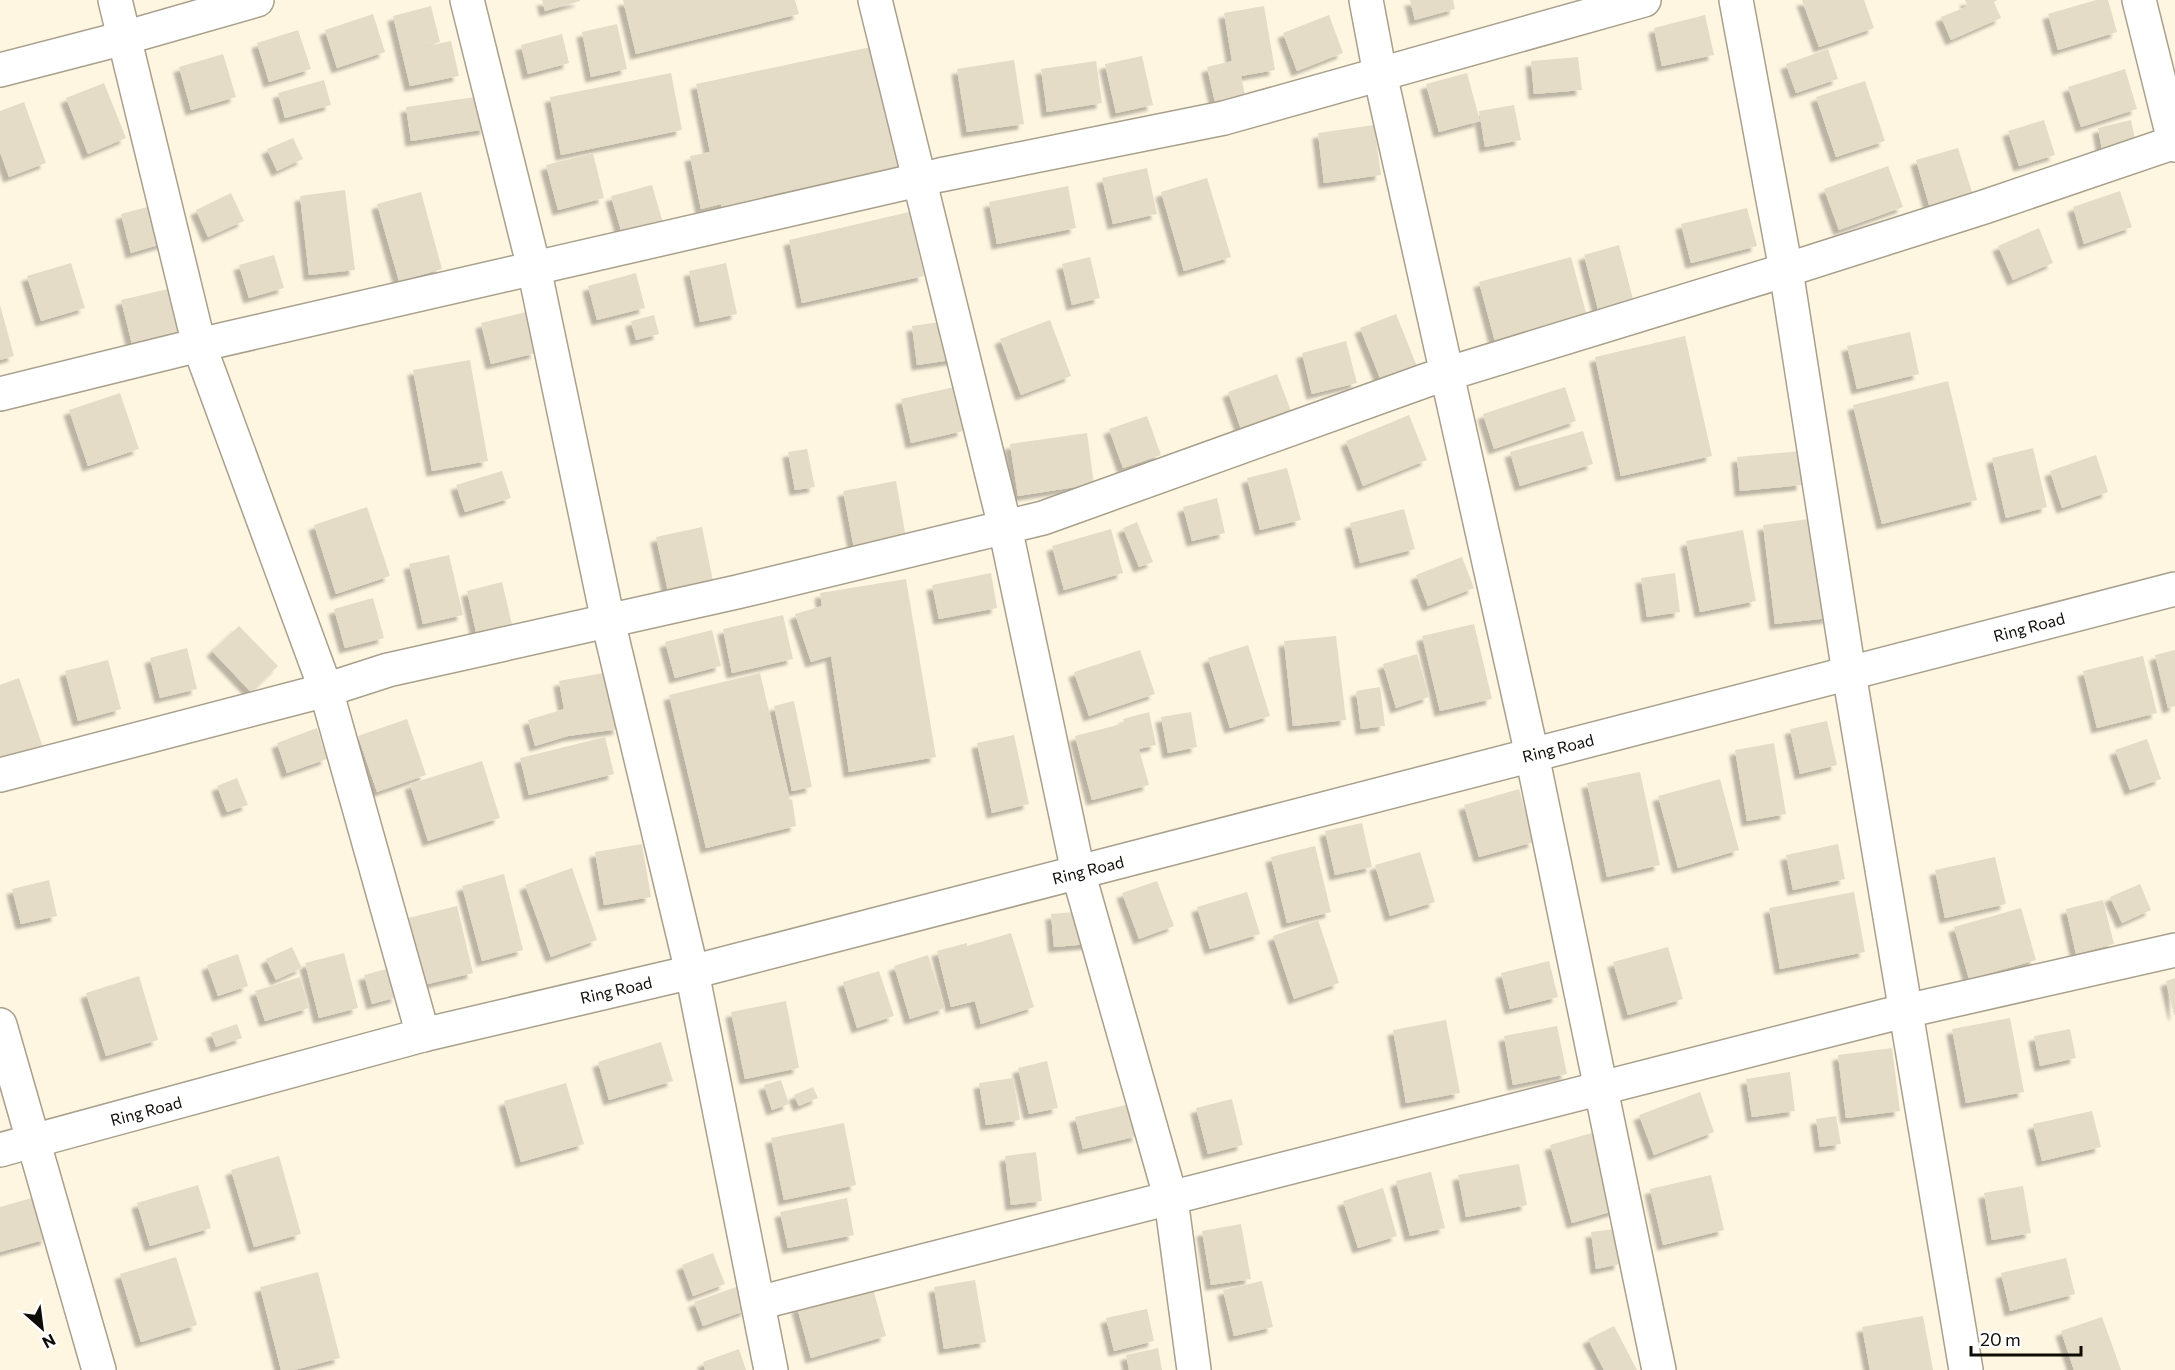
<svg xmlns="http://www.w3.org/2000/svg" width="2175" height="1370" viewBox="0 0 2175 1370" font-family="Commissioner,sans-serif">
  <defs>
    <filter id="shadow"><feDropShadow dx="-5.5" dy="5.5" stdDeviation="1.5" flood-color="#0004"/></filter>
  </defs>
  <rect width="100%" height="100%" fill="#fff6e1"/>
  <g fill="#e4dcc6" filter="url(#shadow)">
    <polygon points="542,0 580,0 580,1 545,11"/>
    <polygon points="623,0 795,0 799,14 636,54"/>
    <polygon points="1410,0 1453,0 1455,9 1415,20"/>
    <polygon points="1802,0 1864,0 1874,28 1819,47"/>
    <polygon points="1965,0 1998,0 1994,2 2001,18 1951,40 1941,17 1968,6"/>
    <polygon points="2096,0 2108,0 2117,32 2058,50 2048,14"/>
    <polygon points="431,6 440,42 423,47 451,41 459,76 410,86 393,16"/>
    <polygon points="1264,6 1275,70 1241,76 1245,95 1215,102 1207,67 1232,61 1224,13"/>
    <polygon points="373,14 385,52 337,68 325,30"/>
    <polygon points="1329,15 1343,53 1297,71 1283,33"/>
    <polygon points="1705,15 1714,55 1662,66 1654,28"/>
    <polygon points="617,24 627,69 591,77 582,32"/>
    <polygon points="298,30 311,69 269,82 257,43"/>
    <polygon points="562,34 569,63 528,74 521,45"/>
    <polygon points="885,44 911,168 722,208 721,204 701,209 690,156 710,152 696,84"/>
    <polygon points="1828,49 1838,79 1796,93 1786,64"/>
    <polygon points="223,54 236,97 191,110 179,67"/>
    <polygon points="1142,56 1153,105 1116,113 1105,64"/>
    <polygon points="1578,57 1582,90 1534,94 1531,61"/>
    <polygon points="1014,60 1024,124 967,132 957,69"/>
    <polygon points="1096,61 1102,103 1047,112 1041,69"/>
    <polygon points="2125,69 2137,109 2081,127 2068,87"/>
    <polygon points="671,73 682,130 561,155 550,97"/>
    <polygon points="1467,73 1480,121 1439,132 1426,84"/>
    <polygon points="324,80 331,105 285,118 278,93"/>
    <polygon points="1865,81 1885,141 1836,157 1816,97"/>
    <polygon points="104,83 126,138 88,154 66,98"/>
    <polygon points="482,96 486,129 411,141 406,107"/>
    <polygon points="24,102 46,163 9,177 0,152 0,111"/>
    <polygon points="1514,105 1521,140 1485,147 1479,111"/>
    <polygon points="2044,120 2055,155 2019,166 2008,131"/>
    <polygon points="2131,120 2137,149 2103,155 2098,128"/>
    <polygon points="1374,125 1381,175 1324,183 1318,133"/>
    <polygon points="293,138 303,159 277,171 267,149"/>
    <polygon points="1958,148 1973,195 1930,208 1916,160"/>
    <polygon points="593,153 604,198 558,210 546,165"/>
    <polygon points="1888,166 1903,207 1839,230 1824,189"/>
    <polygon points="1147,168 1157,214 1113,224 1102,178"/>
    <polygon points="1207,178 1231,257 1184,271 1161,192"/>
    <polygon points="652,185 663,223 622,234 611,196"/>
    <polygon points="1068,186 1076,228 997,244 989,202"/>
    <polygon points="345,190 355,270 309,275 300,196"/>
    <polygon points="2120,191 2132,227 2084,244 2073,207"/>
    <polygon points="421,192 442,269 399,281 377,204"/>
    <polygon points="231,193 244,221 208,237 196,210"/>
    <polygon points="155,205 165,243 131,253 121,214"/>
    <polygon points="1747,208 1757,246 1691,263 1681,224"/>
    <polygon points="909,212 924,276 802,303 789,240"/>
    <polygon points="2039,228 2053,263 2013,280 1998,246"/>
    <polygon points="1619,245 1635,307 1600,317 1584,255"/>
    <polygon points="274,255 284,288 249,298 239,265"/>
    <polygon points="1090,257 1100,298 1072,305 1062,264"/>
    <polygon points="1571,257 1588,320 1496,345 1479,282"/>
    <polygon points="71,263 85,308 41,321 27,276"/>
    <polygon points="726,263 737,314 700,322 689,271"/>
    <polygon points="636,273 645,308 597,320 588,286"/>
    <polygon points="172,288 183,332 132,344 121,300"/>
    <polygon points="0,305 14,356 0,360"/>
    <polygon points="526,312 536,353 491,364 481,323"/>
    <polygon points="1396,314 1420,374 1384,388 1360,328"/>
    <polygon points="654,315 659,334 636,340 631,321"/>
    <polygon points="953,320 958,359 917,365 912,326"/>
    <polygon points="1050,320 1071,376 1021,395 1000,339"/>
    <polygon points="1910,332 1919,374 1857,389 1847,346"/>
    <polygon points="1685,336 1712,456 1621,476 1595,357"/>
    <polygon points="1346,341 1357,383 1312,394 1302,353"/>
    <polygon points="470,360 488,461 432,471 413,370"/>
    <polygon points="1277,374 1291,411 1241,429 1228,392"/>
    <polygon points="1948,381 1977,500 1882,524 1853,405"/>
    <polygon points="954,387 963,431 911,443 901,399"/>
    <polygon points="1565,387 1576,421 1494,449 1483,414"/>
    <polygon points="120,393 139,449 88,466 69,410"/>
    <polygon points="1409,415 1427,460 1363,486 1346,441"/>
    <polygon points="1147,416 1161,455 1123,468 1109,429"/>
    <polygon points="1583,431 1593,464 1520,486 1510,452"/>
    <polygon points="1087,433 1094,484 1018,496 1010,444"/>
    <polygon points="2033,448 2047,507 2006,518 1992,458"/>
    <polygon points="807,449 815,487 795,490 788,452"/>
    <polygon points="1799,451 1802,485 1740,491 1737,457"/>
    <polygon points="2096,455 2108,492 2062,508 2050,471"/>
    <polygon points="1287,468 1301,520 1260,530 1247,478"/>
    <polygon points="502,471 511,498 465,512 456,485"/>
    <polygon points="896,481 906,538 854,548 843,491"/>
    <polygon points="1217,498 1225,533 1192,541 1183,507"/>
    <polygon points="367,507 390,576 336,594 314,525"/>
    <polygon points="1404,509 1415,549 1360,563 1350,523"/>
    <polygon points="1817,518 1829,618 1775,624 1763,525"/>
    <polygon points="1137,522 1153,562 1139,567 1123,528"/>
    <polygon points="702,527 713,581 668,591 656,537"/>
    <polygon points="1111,529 1123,573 1064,590 1052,546"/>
    <polygon points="1743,530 1756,601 1700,612 1686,541"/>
    <polygon points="449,555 463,615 423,624 409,564"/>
    <polygon points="1462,557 1474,588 1428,606 1416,575"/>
    <polygon points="991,573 997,608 939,619 932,585"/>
    <polygon points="1675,573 1680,612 1647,617 1641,578"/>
    <polygon points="906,579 936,757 849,772 831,656 811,662 795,614 822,606 820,593"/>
    <polygon points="502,582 514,633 478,641 467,591"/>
    <polygon points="373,598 384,638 345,648 334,609"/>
    <polygon points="783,615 793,659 732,673 723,629"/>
    <polygon points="1474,624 1492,699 1440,711 1422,636"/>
    <polygon points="239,626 278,666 251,692 212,651"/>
    <polygon points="712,630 721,666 675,678 665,642"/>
    <polygon points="1336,636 1346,720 1293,726 1284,641"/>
    <polygon points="1248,645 1270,716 1230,728 1208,658"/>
    <polygon points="187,648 197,689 160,698 150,658"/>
    <polygon points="1140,650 1155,694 1089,716 1074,672"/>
    <polygon points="2175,650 2175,706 2168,708 2155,655"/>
    <polygon points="1417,654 1429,697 1396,708 1383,664"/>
    <polygon points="2143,656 2157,713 2097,728 2083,671"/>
    <polygon points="108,660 121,709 78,721 65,671"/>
    <polygon points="609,672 619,729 568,736 535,746 528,720 564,709 559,681"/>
    <polygon points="760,673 790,800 792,799 796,826 706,848 669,695"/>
    <polygon points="19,678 45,753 0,766 0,685"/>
    <polygon points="1380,687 1385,726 1361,729 1356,691"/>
    <polygon points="794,701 812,787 792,791 774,706"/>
    <polygon points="1149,712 1156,745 1139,749 1149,785 1092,800 1075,736 1125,723 1123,719"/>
    <polygon points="1191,712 1197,747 1168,753 1161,717"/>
    <polygon points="407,719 426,775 377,792 358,736"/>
    <polygon points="1827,721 1837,765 1800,774 1790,729"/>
    <polygon points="317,728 327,759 287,773 277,743"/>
    <polygon points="1014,735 1029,804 992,813 977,743"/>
    <polygon points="605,737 614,774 529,795 520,758"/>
    <polygon points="2147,739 2161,779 2130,790 2115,750"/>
    <polygon points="1774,743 1786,814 1747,821 1735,750"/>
    <polygon points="482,761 500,818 428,841 410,784"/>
    <polygon points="1640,772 1660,865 1607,877 1587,783"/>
    <polygon points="237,778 248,805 227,812 217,786"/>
    <polygon points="1720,779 1739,850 1678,868 1658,796"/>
    <polygon points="1519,789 1534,842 1479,857 1464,805"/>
    <polygon points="1362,823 1372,867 1335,875 1325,831"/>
    <polygon points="642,844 651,897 604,905 595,852"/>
    <polygon points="1838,844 1845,879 1793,890 1786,855"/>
    <polygon points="1315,846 1331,912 1287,923 1271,857"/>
    <polygon points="1420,852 1435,902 1390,916 1375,865"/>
    <polygon points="1995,857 2006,904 1945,918 1935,870"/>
    <polygon points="572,868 597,940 551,957 525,885"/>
    <polygon points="504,874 523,950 482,961 462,886"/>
    <polygon points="49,880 57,916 21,924 12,889"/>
    <polygon points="1157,881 1174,926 1139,939 1122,893"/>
    <polygon points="2140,884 2151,910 2122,923 2110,897"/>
    <polygon points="1247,892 1260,934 1210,949 1197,907"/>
    <polygon points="1854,892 1865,952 1780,969 1769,908"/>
    <polygon points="2103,900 2114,944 2076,954 2066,909"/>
    <polygon points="457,906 473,973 420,986 404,919"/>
    <polygon points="2021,908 2036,960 1969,979 1954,927"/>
    <polygon points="1086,911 1089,944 1054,947 1051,914"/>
    <polygon points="1318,920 1339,983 1294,999 1273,936"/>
    <polygon points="1011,933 1034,1007 981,1024 975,1001 951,1007 937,951 967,943 967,946"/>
    <polygon points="292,947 302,968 276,980 266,959"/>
    <polygon points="1668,947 1683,999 1628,1015 1613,962"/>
    <polygon points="344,953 358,1008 319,1018 305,963"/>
    <polygon points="238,954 248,986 218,996 207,965"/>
    <polygon points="928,955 945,1008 910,1019 894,966"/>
    <polygon points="1549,961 1558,997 1510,1009 1501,973"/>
    <polygon points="390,968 397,997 372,1004 364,975"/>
    <polygon points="879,971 894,1016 857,1028 843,982"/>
    <polygon points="139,976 158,1040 106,1056 86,993"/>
    <polygon points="300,977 309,1008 265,1021 255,991"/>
    <polygon points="2175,978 2175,1015 2174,1015 2166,981"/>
    <polygon points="786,1001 799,1068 745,1079 731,1012"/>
    <polygon points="2010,1018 2024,1092 1966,1103 1952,1029"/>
    <polygon points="1446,1020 1460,1093 1406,1103 1393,1030"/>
    <polygon points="237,1024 242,1038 216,1047 211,1033"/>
    <polygon points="1557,1026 1567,1074 1513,1085 1504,1036"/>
    <polygon points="2070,1029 2076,1058 2040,1066 2034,1036"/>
    <polygon points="661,1042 673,1081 609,1100 598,1062"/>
    <polygon points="1892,1048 1900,1111 1846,1118 1838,1055"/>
    <polygon points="1047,1061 1058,1108 1029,1114 1018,1068"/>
    <polygon points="1790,1072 1795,1111 1752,1117 1746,1079"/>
    <polygon points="1013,1078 1020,1120 986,1125 979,1083"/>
    <polygon points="781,1080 789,1104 772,1110 764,1085"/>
    <polygon points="566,1083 584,1144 521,1162 504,1101"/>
    <polygon points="813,1087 818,1098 799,1106 794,1095"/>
    <polygon points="1700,1092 1714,1132 1654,1155 1639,1115"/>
    <polygon points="1232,1099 1243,1145 1208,1154 1196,1108"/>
    <polygon points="1130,1104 1138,1136 1083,1149 1075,1117"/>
    <polygon points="2092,1111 2101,1147 2042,1161 2033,1124"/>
    <polygon points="1836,1116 1841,1144 1820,1147 1816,1119"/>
    <polygon points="844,1123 856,1185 784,1200 771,1138"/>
    <polygon points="1595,1132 1617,1210 1572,1223 1550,1145"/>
    <polygon points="1036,1152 1042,1201 1011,1205 1005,1156"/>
    <polygon points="279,1156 301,1234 254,1247 231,1170"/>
    <polygon points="1519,1164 1527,1205 1466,1217 1458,1175"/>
    <polygon points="1431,1172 1445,1228 1410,1236 1396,1181"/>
    <polygon points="1711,1175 1724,1230 1663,1245 1650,1189"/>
    <polygon points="198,1185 211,1228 150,1246 137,1203"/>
    <polygon points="2023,1186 2031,1233 1992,1240 1984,1193"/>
    <polygon points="1383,1188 1397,1236 1358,1248 1343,1201"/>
    <polygon points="35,1197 47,1239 0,1252 0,1207"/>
    <polygon points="847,1198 854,1235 788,1248 780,1212"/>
    <polygon points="1241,1224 1251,1279 1211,1285 1202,1231"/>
    <polygon points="1615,1229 1620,1264 1596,1269 1591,1232"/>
    <polygon points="713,1253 725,1284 693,1296 682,1265"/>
    <polygon points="176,1257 197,1325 141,1342 120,1274"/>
    <polygon points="2066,1258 2075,1294 2010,1311 2001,1273"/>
    <polygon points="318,1272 340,1358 294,1370 281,1370 260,1287"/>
    <polygon points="975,1280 986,1342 944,1349 934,1287"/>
    <polygon points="1262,1281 1273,1327 1234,1336 1223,1290"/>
    <polygon points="872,1285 886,1336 811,1358 797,1307"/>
    <polygon points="739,1286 747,1310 703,1326 694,1302"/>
    <polygon points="1147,1309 1154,1341 1114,1351 1106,1318"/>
    <polygon points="1923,1316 1933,1370 1870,1370 1862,1327"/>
    <polygon points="2102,1317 2121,1370 2074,1370 2061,1331"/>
    <polygon points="1614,1326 1637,1370 1604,1370 1588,1339"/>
    <polygon points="1158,1348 1162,1370 1129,1370 1126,1355"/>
    <polygon points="739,1349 746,1370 705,1370 703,1362"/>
  </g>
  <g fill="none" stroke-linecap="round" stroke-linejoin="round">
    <g stroke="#a8a08c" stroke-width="36">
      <g id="minor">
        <polyline points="115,0 199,345 326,690 423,1035"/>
        <polyline points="467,0 534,268 608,621 692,972 771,1370"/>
        <polyline points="875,0 1005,527 1078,872 1171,1199 1194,1370"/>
        <polyline points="1366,0 1380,74 1532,755 1659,1370"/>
        <polyline points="1736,0 1786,270 1849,673 1966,1370"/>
        <polyline points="2139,0 2175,145"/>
        <polyline points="0,70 124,38 257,0"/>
        <polyline points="0,394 199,345 940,175 1224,118 1644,0"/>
        <polyline points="0,775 326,690 388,670 737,592 1043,518 1427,380 1786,270 1984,207 2175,142"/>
        <polyline points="0,1025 99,1370"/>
        <polyline points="758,1303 1888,1015 2175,950"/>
      </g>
    </g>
    <g stroke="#a8a08c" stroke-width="36">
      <polyline id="tertiary" points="0,1150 423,1035 692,972 2175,589"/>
    </g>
    <use href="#minor" stroke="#fff" stroke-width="33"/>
    <use href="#tertiary" stroke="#fff" stroke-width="33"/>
  </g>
  <g text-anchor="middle" stroke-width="6" stroke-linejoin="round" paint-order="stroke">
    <g font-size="16" fill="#0f0c06" stroke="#fff">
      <text transform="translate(2029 627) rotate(-15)" y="6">Ring Road</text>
      <text transform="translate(1558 748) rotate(-14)" y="6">Ring Road</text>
      <text transform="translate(1088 870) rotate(-14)" y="6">Ring Road</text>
      <text transform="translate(616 990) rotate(-13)" y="6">Ring Road</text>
      <text transform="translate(146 1111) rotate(-15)" y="6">Ring Road</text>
    </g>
  </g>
  <g transform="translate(42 1328) rotate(152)" stroke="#ffffff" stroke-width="4.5" paint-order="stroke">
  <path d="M0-4.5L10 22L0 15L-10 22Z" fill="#0f0c06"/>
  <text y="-9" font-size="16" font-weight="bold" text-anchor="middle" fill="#0f0c06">N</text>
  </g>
  <path d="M1971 1346v9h110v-9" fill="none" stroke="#0f0c06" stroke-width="3"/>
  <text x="1980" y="1346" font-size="18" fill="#0f0c06" stroke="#ffffff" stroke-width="4.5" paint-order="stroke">20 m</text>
</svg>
